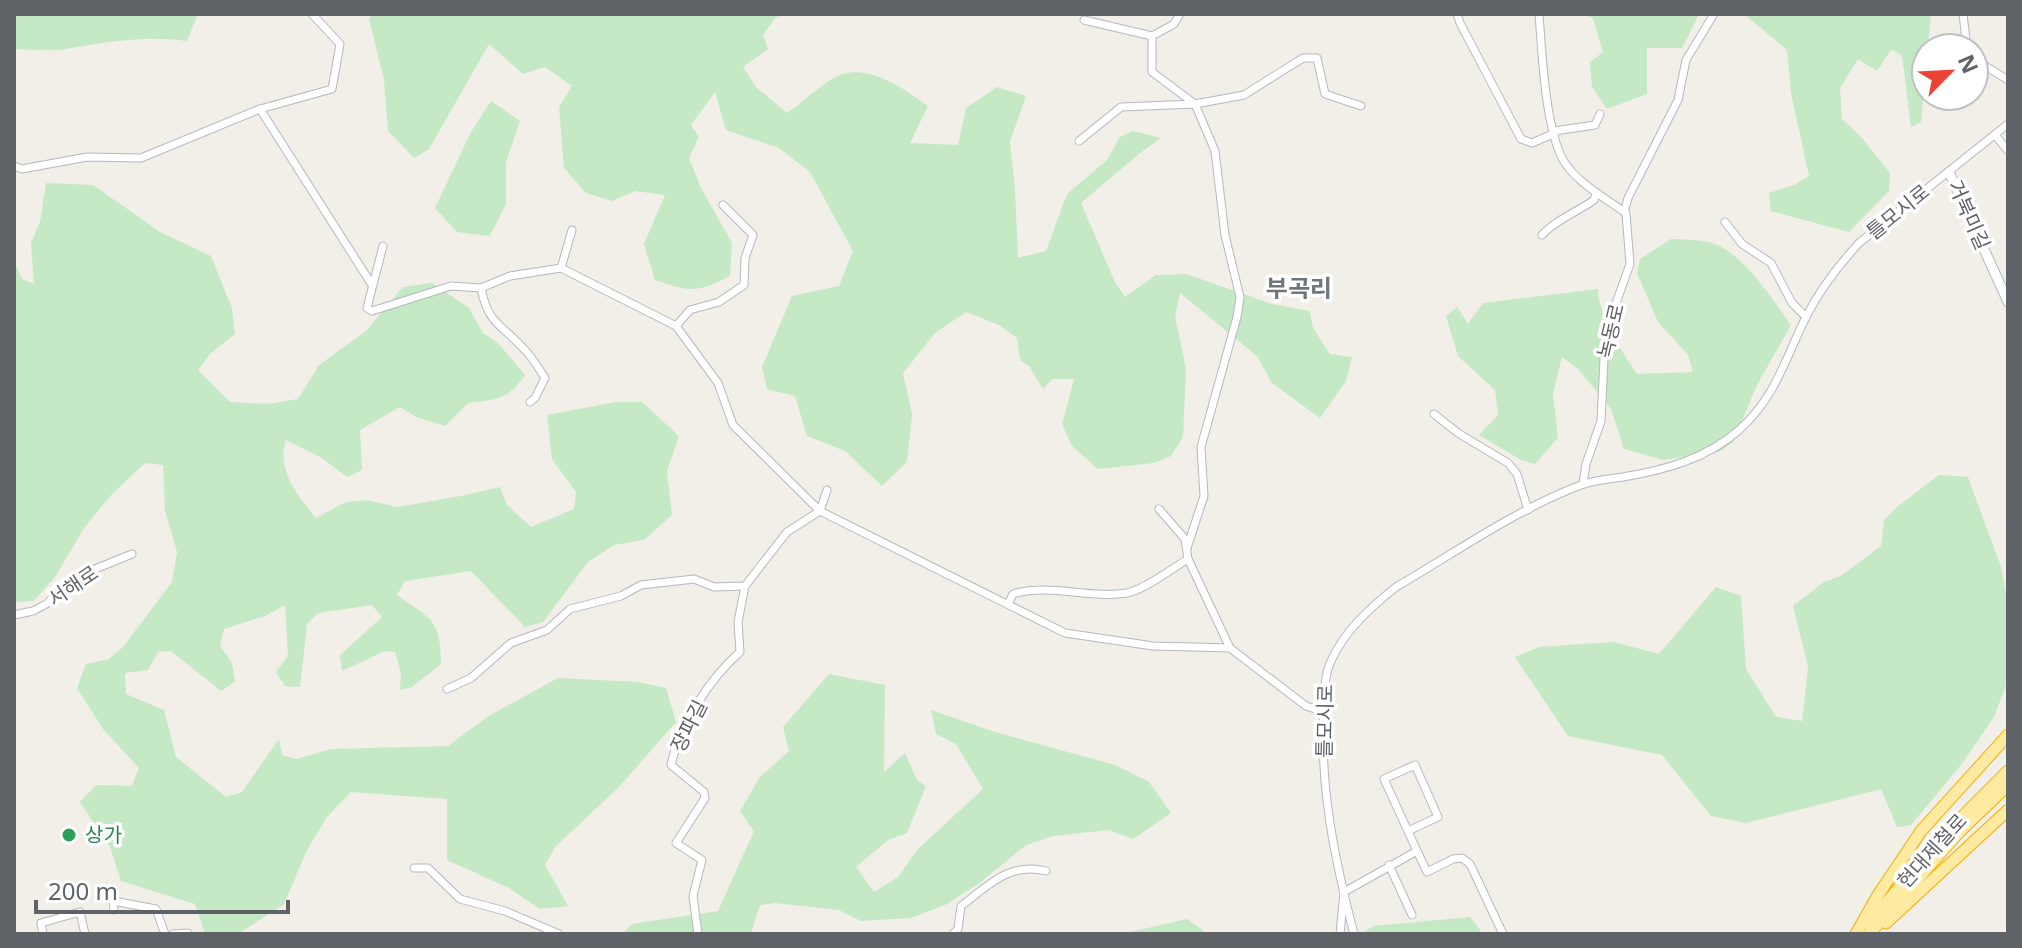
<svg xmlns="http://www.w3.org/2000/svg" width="2022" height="948" viewBox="0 0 2022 948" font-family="'Noto Sans','Noto Sans KR',sans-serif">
  <rect width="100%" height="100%" fill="#f1efe8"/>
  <g fill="#c5e8c5">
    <path d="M14,14H198L187,41C145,35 106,42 65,49C49,52 30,49 14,49Z"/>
    <path d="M373,14H784L775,18L763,35L768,49L743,67L756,87L787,113C802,103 816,89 832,79C863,59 903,88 928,106L910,143L958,145L966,108L997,87L1026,96L1010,142L1015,190L1018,258L1046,251L1067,194L1107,160L1120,137L1133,131L1161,138L1140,153L1081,203L1115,282L1125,297L1156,275L1186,274L1272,304L1310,311L1313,328L1330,354L1352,357L1346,381L1320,418L1272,383L1257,356L1180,293L1175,316L1186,369L1183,437L1171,456L1154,463L1098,469L1072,446L1062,424L1074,379H1052L1043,389L1029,366L1020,360L1017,338L999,325L966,312L935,333L903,373L912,414L907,462L882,486L845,451L807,436L795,396L767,389L762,367L792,296L839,286L853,251L810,172L779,148L726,130L715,92L691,125L699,137L689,158L700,186L732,243L730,276C697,293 689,292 655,280L644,244L665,195L635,191L612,201L586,193L564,168L559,107L572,86L545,67L523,74L489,44L429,149L414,158L388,131L384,80L369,19Z"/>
    <polygon points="1582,14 1699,14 1682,48 1647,48 1647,94 1607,109 1592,87 1590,62 1603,52 1593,18"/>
    <polygon points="1744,14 1931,14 1921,122 1911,127 1902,55 1891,50 1877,71 1858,59 1840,88 1842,119 1861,137 1890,173 1889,191 1849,232 1771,211 1769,193 1794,185 1809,176 1791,93 1787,50"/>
    <polygon points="491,101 520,121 506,162 506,204 490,236 457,232 435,208 471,132"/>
    <path d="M46,183L93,185L160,232L211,256L232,308L235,334L211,353L198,370L230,402L267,404L298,399L319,365L366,331L403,287L432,283L469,308L483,333L498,343L525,375C507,400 498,400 468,403L445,426L416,417L400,407L360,430L362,470L347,477L322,458L286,440C276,470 298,496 316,518L346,502L367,500L397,507L461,496L500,487L507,505L531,527L574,509L576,492L552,459L547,415L616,402H642L679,436L667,471L672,515L644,540L614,545L588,562L543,622L525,627L471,571L405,581L397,595C431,620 441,618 441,664L412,687L400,690L401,674L395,652L385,651L342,671L340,655L382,617L372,605L318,613L307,624L300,687L285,686L276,672L288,656L285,605L265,616L224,629L220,646L232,663L235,682L221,691L171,651L158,652L148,670L125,673L126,694L164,710L176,757L226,797L242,792L279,739L282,755L296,759L331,749L448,746L487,717L558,678L638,682L666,688L676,722L619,787L555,847L545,865L568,906L540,909L509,888L447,860V799L351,792L327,817L307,850L284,904L238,934H205L195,904L121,881L110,847L80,802L96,785L132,786L139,768L103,729L77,688L86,664L109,659L123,647L172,582L177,552L165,510L163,465L145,463L112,494L84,528L55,577L34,601L14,602V261L22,279L34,284L31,243L40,222Z"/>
    <path d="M1671,239C1686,240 1706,239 1720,246C1748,261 1773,300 1791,325L1757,385L1733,442L1719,452L1663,460L1624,449L1611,409L1579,370L1562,357L1553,394L1558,438L1535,464L1521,460L1479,435L1498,415L1495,390L1458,356L1446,316L1457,307L1468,324L1483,303L1598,289C1598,315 1622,352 1637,374L1693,372L1688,355L1658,322L1637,273L1640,259Z"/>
    <polygon points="1939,475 1968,477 2001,567 2008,604 2008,680 1994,717 1961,765 1911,825 1897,827 1881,789 1746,823 1711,816 1662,755 1568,736 1515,657 1539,647 1614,642 1659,654 1716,587 1741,596 1746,669 1776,717 1802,721 1808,666 1793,606 1824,582 1841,576 1881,546 1884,520 1898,506"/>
    <polygon points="829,674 885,685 884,772 905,753 917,780 926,786 907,833 888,840 856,867 874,892 898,877 918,849 983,789 956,744 936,734 931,710 995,732 1115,765 1149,782 1171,813 1133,839 1109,830 1053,836 1026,845 981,882 947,904 911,918 861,921 839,910 775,903 760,905 751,934 622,934 632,924 718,911 754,831 740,811 760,777 789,751 783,727"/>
    <polygon points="1470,917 1483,934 1360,934 1374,926"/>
    <polygon points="1187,919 1208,934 1122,934"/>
  </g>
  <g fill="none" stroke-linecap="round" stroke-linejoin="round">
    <g stroke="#b5b8bc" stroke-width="9">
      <g id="minor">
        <polyline points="1180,14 1174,24 1152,36 1152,72 1195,104 1215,151 1225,235 1240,297 1237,317 1201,447 1204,496 1187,548"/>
        <polyline points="1457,14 1460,23 1521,139 1532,143 1555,133"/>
        <path d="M1539,14C1542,53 1545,121 1561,156C1572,180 1605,198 1626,213L1630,264L1609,323L1604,359L1601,421L1586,464L1583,484"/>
        <polyline points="1963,14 1967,48"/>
        <polyline points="1084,20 1152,36"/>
        <polyline points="1974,59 2008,80"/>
        <polyline points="260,109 372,285"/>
        <polyline points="1554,131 1595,125 1600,114"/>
        <polyline points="1996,136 2008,151"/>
        <polyline points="1079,141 1121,107 1195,104 1244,95 1303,58 1317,58 1325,94 1361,106"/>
        <polyline points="14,166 22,169 87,157 141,158 260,109 332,89 340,44 312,14"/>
        <polyline points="1624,212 1628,198 1678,100 1686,60 1714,14"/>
        <polyline points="1725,222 1742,244 1771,263 1792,303 1806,317"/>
        <path d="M1542,235C1554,221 1577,212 1594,200L1596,193"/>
        <polyline points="383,246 367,308 372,311 451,286 481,288 510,276 561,268 676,326 718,383 733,425 820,511 1065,633 1153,646 1230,648 1306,706 1324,712"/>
        <polyline points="561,268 572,230"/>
        <path d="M481,288C488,324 501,324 523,348C532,356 538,368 545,378L535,398L530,402"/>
        <polyline points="676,326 690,310 719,302 744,285 745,258 753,235 723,205"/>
        <polyline points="1434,414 1458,433 1508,463 1517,474 1528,510"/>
        <polyline points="1159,509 1185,539 1188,559 1230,648"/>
        <path d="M1008,604L1013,594C1049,583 1090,599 1127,593C1144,590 1173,568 1188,559"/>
        <polyline points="14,615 33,611 48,603 56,593 95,569 132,554"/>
        <polyline points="447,689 471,678 511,643 547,630 570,609 621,596 641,585 694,579 714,587 745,586 787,532 820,511 827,490"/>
        <polyline points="1417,851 1427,872 1453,859 1462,858 1470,864 1503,934"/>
        <polyline points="1389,865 1412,915"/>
        <polyline points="414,868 428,868 460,899 505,911 559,934"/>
        <polyline points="114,910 113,901 156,909 165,934"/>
        <polyline points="43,934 41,923 80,912 85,934"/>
        <polyline points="173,934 188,933"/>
        <path d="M698,934L693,896L702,860L676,843L705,798L704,792L671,765C679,726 710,678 740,652L738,622L745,586"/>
        <path d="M953,934L958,929L961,906C989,885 1009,862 1046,871"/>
        <polyline points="1340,934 1344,892 1417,851 1384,779 1415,765 1438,817 1408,831"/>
        <path d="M1354,934C1335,861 1319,785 1324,709C1325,692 1324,676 1331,661C1345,630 1370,608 1396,587C1453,554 1519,508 1581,485C1594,480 1609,479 1623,477C1665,470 1706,459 1739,430C1776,397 1785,359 1806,317C1820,289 1838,266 1859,243L2008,124"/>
      </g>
    </g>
    <g stroke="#b5b8bc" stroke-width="11">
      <polyline id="tertiary" points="1949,172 2008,302"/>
    </g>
    <g stroke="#f9ab00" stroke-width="13">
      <g id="trunk">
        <polyline points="1886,923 2008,810"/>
        <polyline points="1868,924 1947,832 2008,771"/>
        <polyline points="1856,934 1878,895 1921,831 2008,735"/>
        <polyline points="1869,934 1959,832 2008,785"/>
      </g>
    </g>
    <use href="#minor" stroke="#fff" stroke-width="7"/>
    <use href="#tertiary" stroke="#fff" stroke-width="9"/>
    <use href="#trunk" stroke="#feeaa1" stroke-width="11"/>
  </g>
  <circle fill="#2e9e5b" stroke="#fff" stroke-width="3" cx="69" cy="835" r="8"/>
  <g text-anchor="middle" stroke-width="7" stroke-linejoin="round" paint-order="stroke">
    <g font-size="20" fill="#5f6368" stroke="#fff">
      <text transform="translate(1898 212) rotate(-39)" y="7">틀모시로</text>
      <text transform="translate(1969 215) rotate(66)" y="7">거북미길</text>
      <text transform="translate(1611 331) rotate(-77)" y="7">녹동로</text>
      <text transform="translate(73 586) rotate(-34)" y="7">서해로</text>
      <text transform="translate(1325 721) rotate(-89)" y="7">틀모시로</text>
      <text transform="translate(689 726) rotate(-63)" y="7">장파길</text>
      <text transform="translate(1932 851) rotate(-48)" y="7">현대제철로</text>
    </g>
    <g font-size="20" fill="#27864d" stroke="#fff" text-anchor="start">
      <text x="85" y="842">상가</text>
    </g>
    <g font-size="24" font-weight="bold" fill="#70757a" stroke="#fff">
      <text x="1299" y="297">부곡리</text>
    </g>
  </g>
  <rect width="2022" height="948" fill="none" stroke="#5f6368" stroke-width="32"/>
  <g transform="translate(1950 72) rotate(66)"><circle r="38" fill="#ffffff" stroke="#bfc1c3" stroke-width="2"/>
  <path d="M0-6L14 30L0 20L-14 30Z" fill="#ea4335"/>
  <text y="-12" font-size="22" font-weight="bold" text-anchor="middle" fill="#5f6368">N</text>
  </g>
  <path d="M36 900v12h252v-12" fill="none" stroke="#5f6368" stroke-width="4"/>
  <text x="48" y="900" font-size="24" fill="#5f6368" stroke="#ffffff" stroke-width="6" paint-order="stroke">200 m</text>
</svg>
